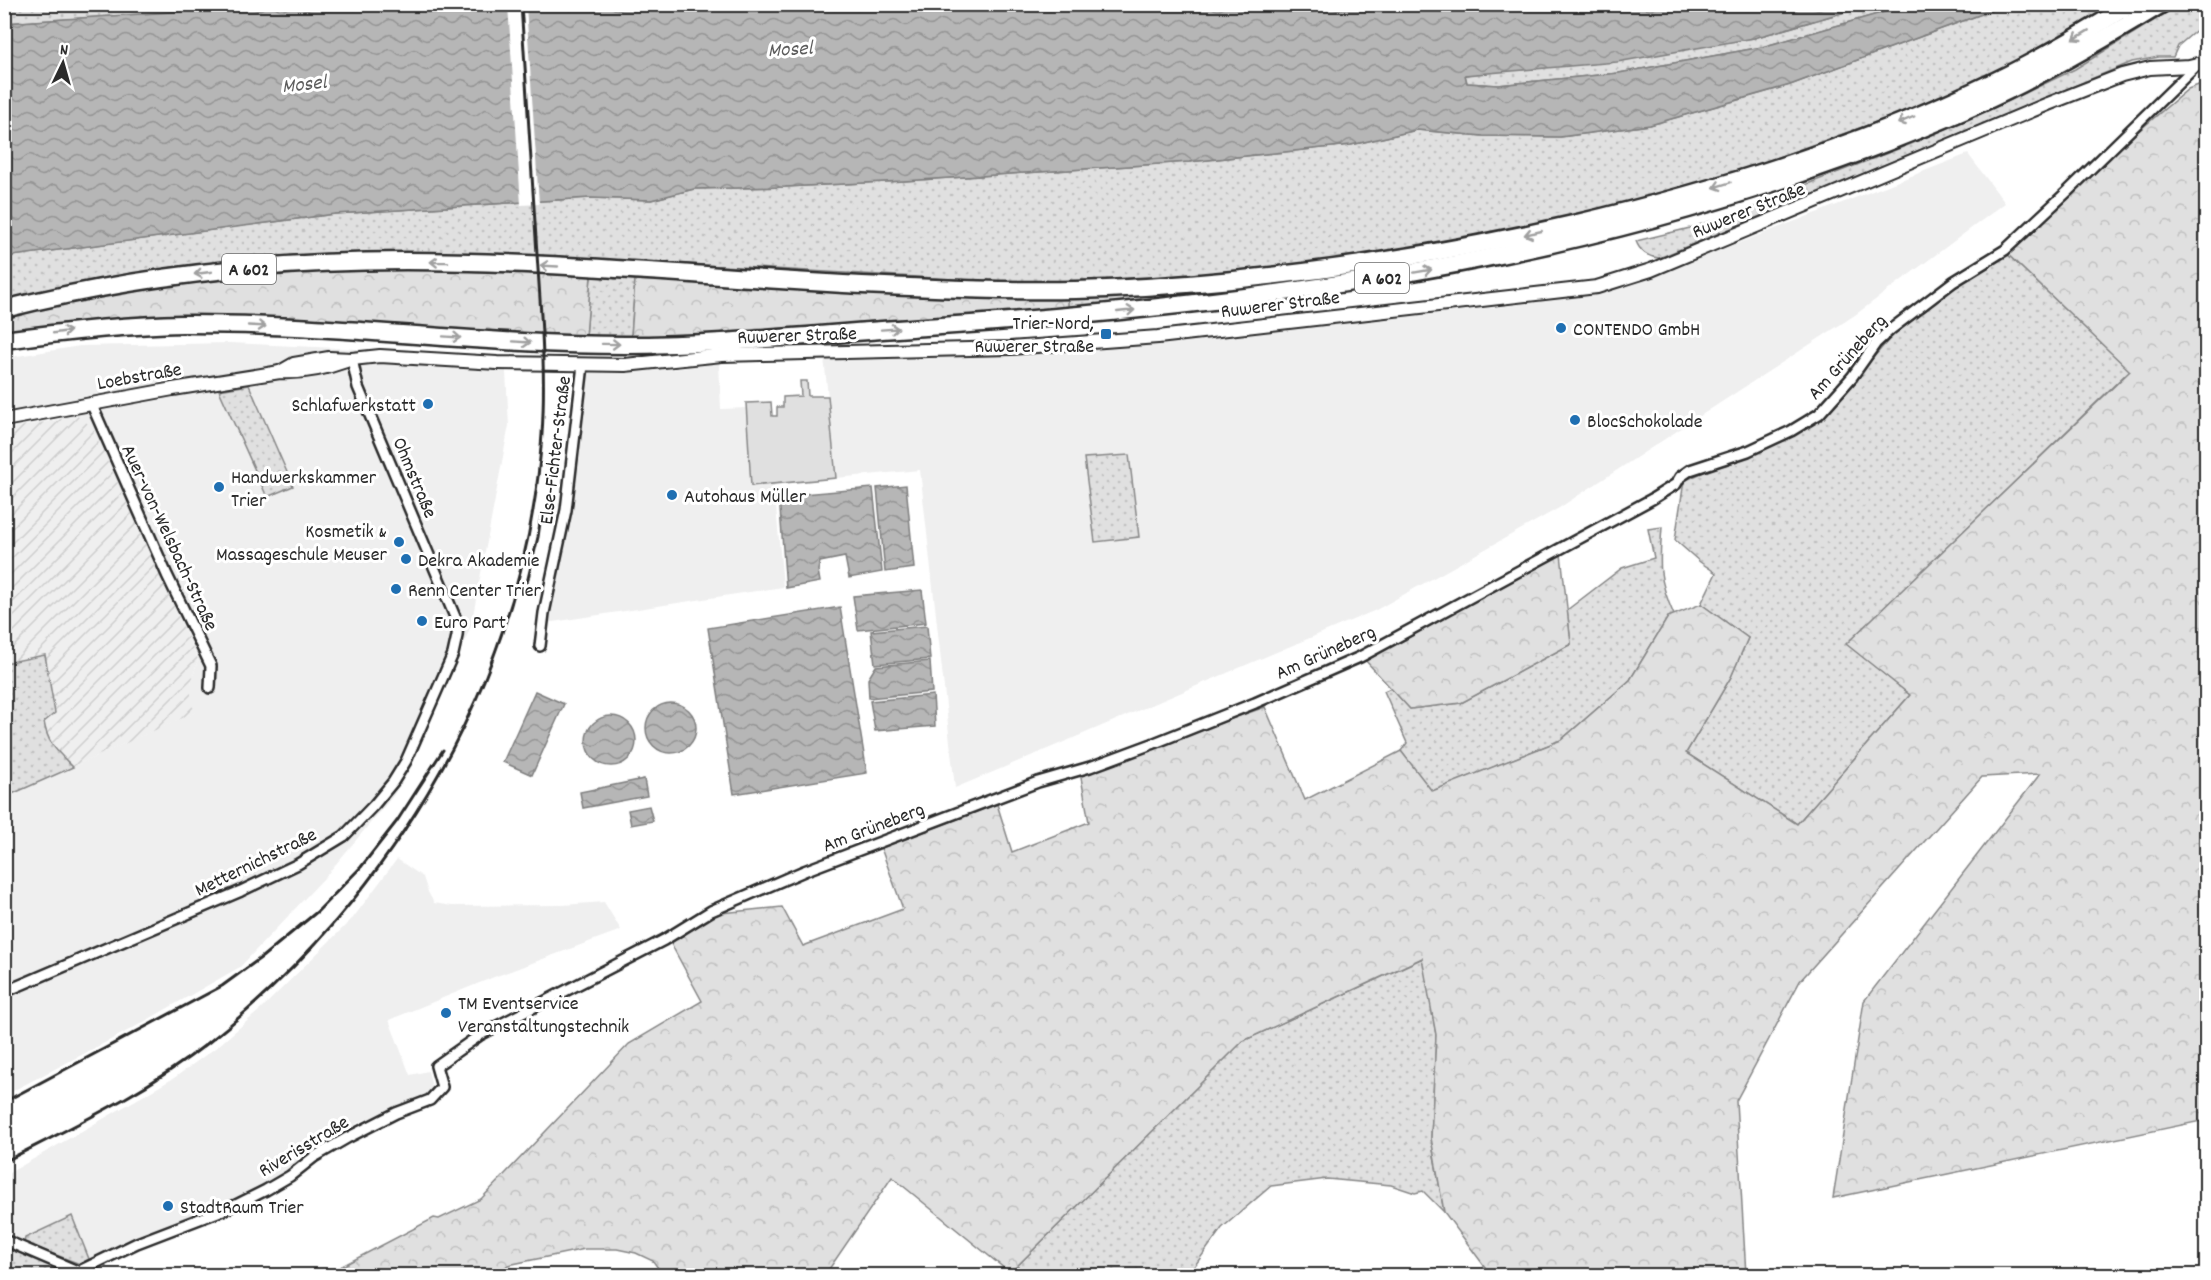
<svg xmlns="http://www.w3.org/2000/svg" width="2211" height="1280" viewBox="0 0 2211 1280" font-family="Dekko,sans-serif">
  <defs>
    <pattern id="industrial-furrows" width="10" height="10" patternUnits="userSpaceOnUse" patternTransform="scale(1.5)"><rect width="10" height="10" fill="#efefef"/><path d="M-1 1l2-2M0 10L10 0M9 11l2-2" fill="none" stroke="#cdcdcd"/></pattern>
    <pattern id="grass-dots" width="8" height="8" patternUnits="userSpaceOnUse" patternTransform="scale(1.5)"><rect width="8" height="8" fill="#e0e0e0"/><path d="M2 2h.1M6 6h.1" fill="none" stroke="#c0c0c0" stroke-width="1.8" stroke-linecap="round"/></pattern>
    <pattern id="forest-crowns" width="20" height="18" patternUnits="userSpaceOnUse" patternTransform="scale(1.5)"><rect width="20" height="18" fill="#e0e0e0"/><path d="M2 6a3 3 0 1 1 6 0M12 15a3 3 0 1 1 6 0" fill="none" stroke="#c0c0c0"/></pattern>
    <pattern id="water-waves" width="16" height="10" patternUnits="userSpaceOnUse" patternTransform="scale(1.5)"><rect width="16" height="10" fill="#b6b6b6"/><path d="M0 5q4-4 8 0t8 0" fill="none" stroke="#949494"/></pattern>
  </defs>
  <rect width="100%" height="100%" fill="#fff"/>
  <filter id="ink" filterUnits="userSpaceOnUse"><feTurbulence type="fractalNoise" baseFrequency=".0167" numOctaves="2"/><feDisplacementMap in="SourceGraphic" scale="12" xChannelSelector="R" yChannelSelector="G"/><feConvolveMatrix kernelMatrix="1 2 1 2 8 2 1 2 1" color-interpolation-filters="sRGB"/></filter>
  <g filter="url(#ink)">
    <g fill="#efefef">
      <polygon points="1968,154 2005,203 1855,315 1559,508 1376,610 955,788 920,470 836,478 824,357 979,355 1114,347 1498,307 1588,294 1646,279"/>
      <polygon points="230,343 505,356 509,425 471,626 412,766 393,796 325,877 240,967 133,1028 5,1095 5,797 195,712 191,705 191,684 198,659 157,568 62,417 5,429 5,358 80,346"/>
      <polygon points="719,362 721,409 747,408 751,486 774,483 783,587 546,623 557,584 567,522 586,372 675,369"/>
      <polygon points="397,859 423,877 428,892 434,903 452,906 563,905 604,902 621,930 494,977 389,1020 410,1075 428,1071 434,1095 359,1122 276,1183 66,1275 5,1275 4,1176 174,1078 218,1046 260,1010 353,918"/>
    </g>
    <polygon fill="url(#industrial-furrows)" points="77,416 83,419 93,429 198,659 191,684 191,704 196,712 5,797 5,429"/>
    <g fill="url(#grass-dots)" stroke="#868686" stroke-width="1.5">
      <path d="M2181,4L2206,5V22L2178,46L2173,57H2159L2132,62L1659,258C1647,257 1640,252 1636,241L1690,228L1764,204L1797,188L1911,144L2007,102L2075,69Z"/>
      <polygon points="5,5 293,5 5,23"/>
      <polygon points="1869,5 1909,5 1762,47 1619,73 1498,85 1467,83 1465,75 1754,38"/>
      <polygon points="2006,5 2118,5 2067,35 2003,68 1927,104 1714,180 1577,216 1400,252 1246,273 1097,283 1025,283 523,255 388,254 5,302 4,257 335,214 590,198 651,200 694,189 785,187 904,181 1189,162 1351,145 1417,130 1483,136 1561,137 1650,125 1790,85"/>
      <polygon points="2001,248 2130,370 1847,644 1910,695 1797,824 1686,753 1731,677 1748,638 1701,604 1716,573 1700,562 1675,540 1684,481 1820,419 1906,320"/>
      <polygon points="591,276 635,280 631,337 586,336"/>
      <polygon points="1290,281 1289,287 1068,309 1068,296"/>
      <polygon points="249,385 293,486 267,497 219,390"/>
      <polygon points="1129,455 1139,537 1095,542 1084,458"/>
      <path d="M1662,527C1659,565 1658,579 1674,615L1668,617L1630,680L1561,740L1431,792L1401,751L1407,743L1384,691L1391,688L1410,709L1461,703L1571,644L1567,610L1622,568L1654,558L1648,529Z"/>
      <path d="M45,655L55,713L44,722C48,745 57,751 73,767L5,797V663Z"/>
      <polygon points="1423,958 1436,1035 1431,1138 1444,1212 1423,1191 1415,1193 1391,1185 1327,1179 1271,1186 1222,1228 1188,1275 1015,1276 1010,1273 1243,1041"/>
      <polygon points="72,1216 89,1259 80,1264 24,1243 25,1238"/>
      <polygon points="4,1249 11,1249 51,1264 57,1271 56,1276 5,1276"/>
    </g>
    <g fill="url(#forest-crowns)" stroke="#868686" stroke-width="1.5">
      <polygon points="2206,82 2206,1120 1833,1198 1864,1001 2040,774 1982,777 1800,981 1736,1101 1746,1275 1491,1275 1444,1212 1431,1138 1436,1035 1422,958 1243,1041 1010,1273 892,1177 825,1275 663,1275 653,1261 636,1253 617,1249 585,1249 508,1265 496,1275 323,1276 434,1218 439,1219 481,1199 629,1044 702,1001 670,942 711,914 782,907 803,946 903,909 881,848 997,804 1012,852 1089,822 1080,772 1265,707 1305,800 1401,751 1432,791 1561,740 1630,680 1668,617 1701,604 1748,638 1731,677 1686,753 1797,824 1910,695 1846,644 2130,371 2001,248 2188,89"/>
      <polygon points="388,268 591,276 586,336 387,326 5,333 5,316 147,287 295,271"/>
      <polygon points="635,280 859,291 1068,296 1068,309 728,334 631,337"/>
      <polygon points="1561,554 1571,644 1461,703 1410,709 1365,660"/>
    </g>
    <polygon fill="#e0e0e0" stroke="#868686" stroke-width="1.5" points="800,381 807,381 808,396 828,396 836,478 751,486 746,403 771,402 772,416 777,416 777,407 783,407 783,397 801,396"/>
    <g fill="url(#water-waves)" stroke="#7e7e7e" stroke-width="1.5">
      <polygon points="293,4 1869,5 1754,38 1617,62 1465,75 1467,83 1498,85 1619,73 1762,47 1909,5 2006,5 1790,85 1650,125 1560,137 1483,136 1417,130 1351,145 1189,162 904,181 785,187 694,189 651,200 590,198 335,214 5,257 4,23"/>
      <polygon points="906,485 914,568 885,572 877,488"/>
      <polygon points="873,488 882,572 849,578 845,557 820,562 818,570 820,582 786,588 779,496"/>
      <polygon points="922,590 926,623 858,630 853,596"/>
      <polygon points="840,607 867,773 734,794 708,628"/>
      <polygon points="927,626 930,659 875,664 871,631"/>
      <polygon points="930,661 932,692 869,698 868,679 876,666"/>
      <polygon points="535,691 564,704 532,775 503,762"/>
      <polygon points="933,695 935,726 875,731 870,701"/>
      <circle cx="671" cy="728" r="25"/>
      <circle cx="611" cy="741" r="25"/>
      <polygon points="644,779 647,796 583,808 580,792"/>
      <polygon points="649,806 653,821 631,825 628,810"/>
    </g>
    <polygon fill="#fff" points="508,5 526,5 539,204 521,205"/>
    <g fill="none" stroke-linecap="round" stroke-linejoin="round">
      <g stroke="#2b2b2b" stroke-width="14">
        <g id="street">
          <polyline points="91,403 167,575 211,666 210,688"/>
          <polyline points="540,646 544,613 566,510 583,365"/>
          <polyline points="4,992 241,891 298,864 344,836 374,805 393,782 406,761 453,654 457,636 458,624 358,387 352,359"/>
          <polyline points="4,1245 9,1242 77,1271"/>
          <polyline points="69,1276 137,1243 236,1205 266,1190 290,1176 314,1157 347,1138 396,1113 430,1100 442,1087 436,1066 480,1035 664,940 711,911 804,871 1038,782 1090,767 1152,744 1255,703 1360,657 1652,499 1676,484 1680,477 1690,470 1748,451 1791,431 1819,414 1852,377 1876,343 1890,330 1953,282 2005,250 2068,191 2197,65"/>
        </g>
      </g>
      <g stroke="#2b2b2b" stroke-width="16">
        <g id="secondary">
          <polyline points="280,372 294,364 329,358 352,359 380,356 497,363 625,365 722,355 1010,348 1158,337 1597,287 1651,270 2048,104 2122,75 2150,68 2189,66 2206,62"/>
          <path d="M4,420L173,389L280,372C302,373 324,369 346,361"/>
        </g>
      </g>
      <g stroke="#2b2b2b" stroke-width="21">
        <g id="highway">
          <path d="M4,309C135,276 272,261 406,261C574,261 742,281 910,287C975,290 1041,292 1107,289C1264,282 1419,259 1573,224C1718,190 1863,145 1997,80C2044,57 2088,31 2131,4"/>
          <path d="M4,340C63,332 122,325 182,324C330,323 478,345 626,345C726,345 827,333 926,327C1226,307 1526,270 1811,170C1877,147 1943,122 2007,91C2060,65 2111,35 2162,4"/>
        </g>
      </g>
      <use href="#street" stroke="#fff" stroke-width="9"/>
      <use href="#secondary" stroke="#fff" stroke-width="12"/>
      <use href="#highway" stroke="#fff" stroke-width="16"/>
      <g stroke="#2b2b2b" stroke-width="3">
        <polyline points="525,591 538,537 541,515"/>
        <polyline points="4,1102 222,986 262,957 318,911 361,867 397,821 443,750"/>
        <path d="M4,1162C74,1126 146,1092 208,1043C395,896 526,673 542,434C546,374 541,314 537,254C532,171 526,88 521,4"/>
      </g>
    </g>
    <defs><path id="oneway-shaft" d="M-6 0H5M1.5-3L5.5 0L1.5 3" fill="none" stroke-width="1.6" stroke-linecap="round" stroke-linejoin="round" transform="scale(1.5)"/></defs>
    <g stroke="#a0a0a0">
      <use href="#oneway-shaft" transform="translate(2081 35) rotate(149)"/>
      <use href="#oneway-shaft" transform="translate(1906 120) rotate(157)"/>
      <use href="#oneway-shaft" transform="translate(1722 185) rotate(163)"/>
      <use href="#oneway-shaft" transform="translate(1533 233) rotate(167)"/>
      <use href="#oneway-shaft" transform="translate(439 262) rotate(-179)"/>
      <use href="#oneway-shaft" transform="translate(549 266) rotate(-177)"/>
      <use href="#oneway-shaft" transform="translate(1423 271) rotate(-10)"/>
      <use href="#oneway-shaft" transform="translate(203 273) rotate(172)"/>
      <use href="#oneway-shaft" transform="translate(1126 311) rotate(-6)"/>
      <use href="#oneway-shaft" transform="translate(257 326) rotate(3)"/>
      <use href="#oneway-shaft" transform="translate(890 329) rotate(-4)"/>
      <use href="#oneway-shaft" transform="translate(62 332) rotate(-8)"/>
      <use href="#oneway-shaft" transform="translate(452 337) rotate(4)"/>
      <use href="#oneway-shaft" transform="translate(522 342) rotate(4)"/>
      <use href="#oneway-shaft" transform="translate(611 344) rotate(1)"/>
    </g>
  </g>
  <g fill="#1f6fb2" stroke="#fff" stroke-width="2">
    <circle cx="1561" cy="328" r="6"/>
    <rect x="1100" y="328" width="12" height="12" rx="3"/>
    <circle cx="428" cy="404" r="6"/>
    <circle cx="1575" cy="420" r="6"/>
    <circle cx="219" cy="487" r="6"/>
    <circle cx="672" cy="495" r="6"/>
    <circle cx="399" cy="542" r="6"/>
    <circle cx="406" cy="559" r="6"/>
    <circle cx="396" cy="589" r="6"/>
    <circle cx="422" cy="621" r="6"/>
    <circle cx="446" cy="1013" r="6"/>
    <circle cx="168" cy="1206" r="6"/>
  </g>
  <g text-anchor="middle" stroke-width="6" stroke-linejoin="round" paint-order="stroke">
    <g fill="#fff" stroke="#6b6b6b" stroke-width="1.5">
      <rect x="222" y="254" width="54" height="30" rx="4.5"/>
      <rect x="1355" y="263" width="54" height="30" rx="4.5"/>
    </g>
    <g font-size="18" font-weight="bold" fill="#2b2b2b">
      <text x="249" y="275">A 602</text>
      <text x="1382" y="284">A 602</text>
    </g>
    <g font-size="20" fill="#2b2b2b" stroke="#fff">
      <text transform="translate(1748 209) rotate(-22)" y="7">Ruwerer Straße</text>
      <text transform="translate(1280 303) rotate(-7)" y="7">Ruwerer Straße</text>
      <text transform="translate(797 334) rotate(-2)" y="7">Ruwerer Straße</text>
      <text transform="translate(1846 356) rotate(-48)" y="7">Am Grüneberg</text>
      <text transform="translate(139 375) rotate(-10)" y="7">Loebstraße</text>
      <text transform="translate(554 450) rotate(-83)" y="7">Else-Fichter-Straße</text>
      <text transform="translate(416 477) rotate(67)" y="7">Ohmstraße</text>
      <text transform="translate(171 537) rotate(65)" y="7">Auer-von-Welsbach-Straße</text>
      <text transform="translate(1325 651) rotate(-24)" y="7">Am Grüneberg</text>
      <text transform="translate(873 826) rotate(-21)" y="7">Am Grüneberg</text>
      <text transform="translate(255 861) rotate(-26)" y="7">Metternichstraße</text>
      <text transform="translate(303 1145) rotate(-31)" y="7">Riverisstraße</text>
    </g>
    <g font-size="20" fill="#2b2b2b" stroke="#fff" text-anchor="start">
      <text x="1094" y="329" text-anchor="end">Trier-Nord,<tspan x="1094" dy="23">Ruwerer Straße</tspan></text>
      <text x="1573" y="335">CONTENDO GmbH</text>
      <text x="416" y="411" text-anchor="end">Schlafwerkstatt</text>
      <text x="1587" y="427">BlocSchokolade</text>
      <text x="231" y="483">Handwerkskammer<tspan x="231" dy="23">Trier</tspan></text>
      <text x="684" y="502">Autohaus Müller</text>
      <text x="387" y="537" text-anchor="end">Kosmetik &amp;<tspan x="387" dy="23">Massageschule Meuser</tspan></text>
      <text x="418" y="566">Dekra Akademie</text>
      <text x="408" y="596">Renn Center Trier</text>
      <text x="434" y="628">Euro Part</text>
      <text x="458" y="1009">TM Eventservice<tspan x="458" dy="23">Veranstaltungstechnik</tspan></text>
      <text x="180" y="1213">StadtRaum Trier</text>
    </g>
    <g font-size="21" font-style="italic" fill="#5c5c5c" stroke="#fff">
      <text transform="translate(790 48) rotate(-3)" y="7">Mosel</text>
      <text transform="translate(304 83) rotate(-6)" y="7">Mosel</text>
    </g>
  </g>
  <rect width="2211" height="1280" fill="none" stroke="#fff" stroke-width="24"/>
  <rect x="12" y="12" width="2187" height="1256" fill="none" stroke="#2b2b2b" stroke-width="2" filter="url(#ink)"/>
  <g transform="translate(63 63) rotate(5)" stroke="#ffffff" stroke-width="4.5" paint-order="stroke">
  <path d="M0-4.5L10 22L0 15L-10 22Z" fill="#2b2b2b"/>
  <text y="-9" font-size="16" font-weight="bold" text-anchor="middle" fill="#2b2b2b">N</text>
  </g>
</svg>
